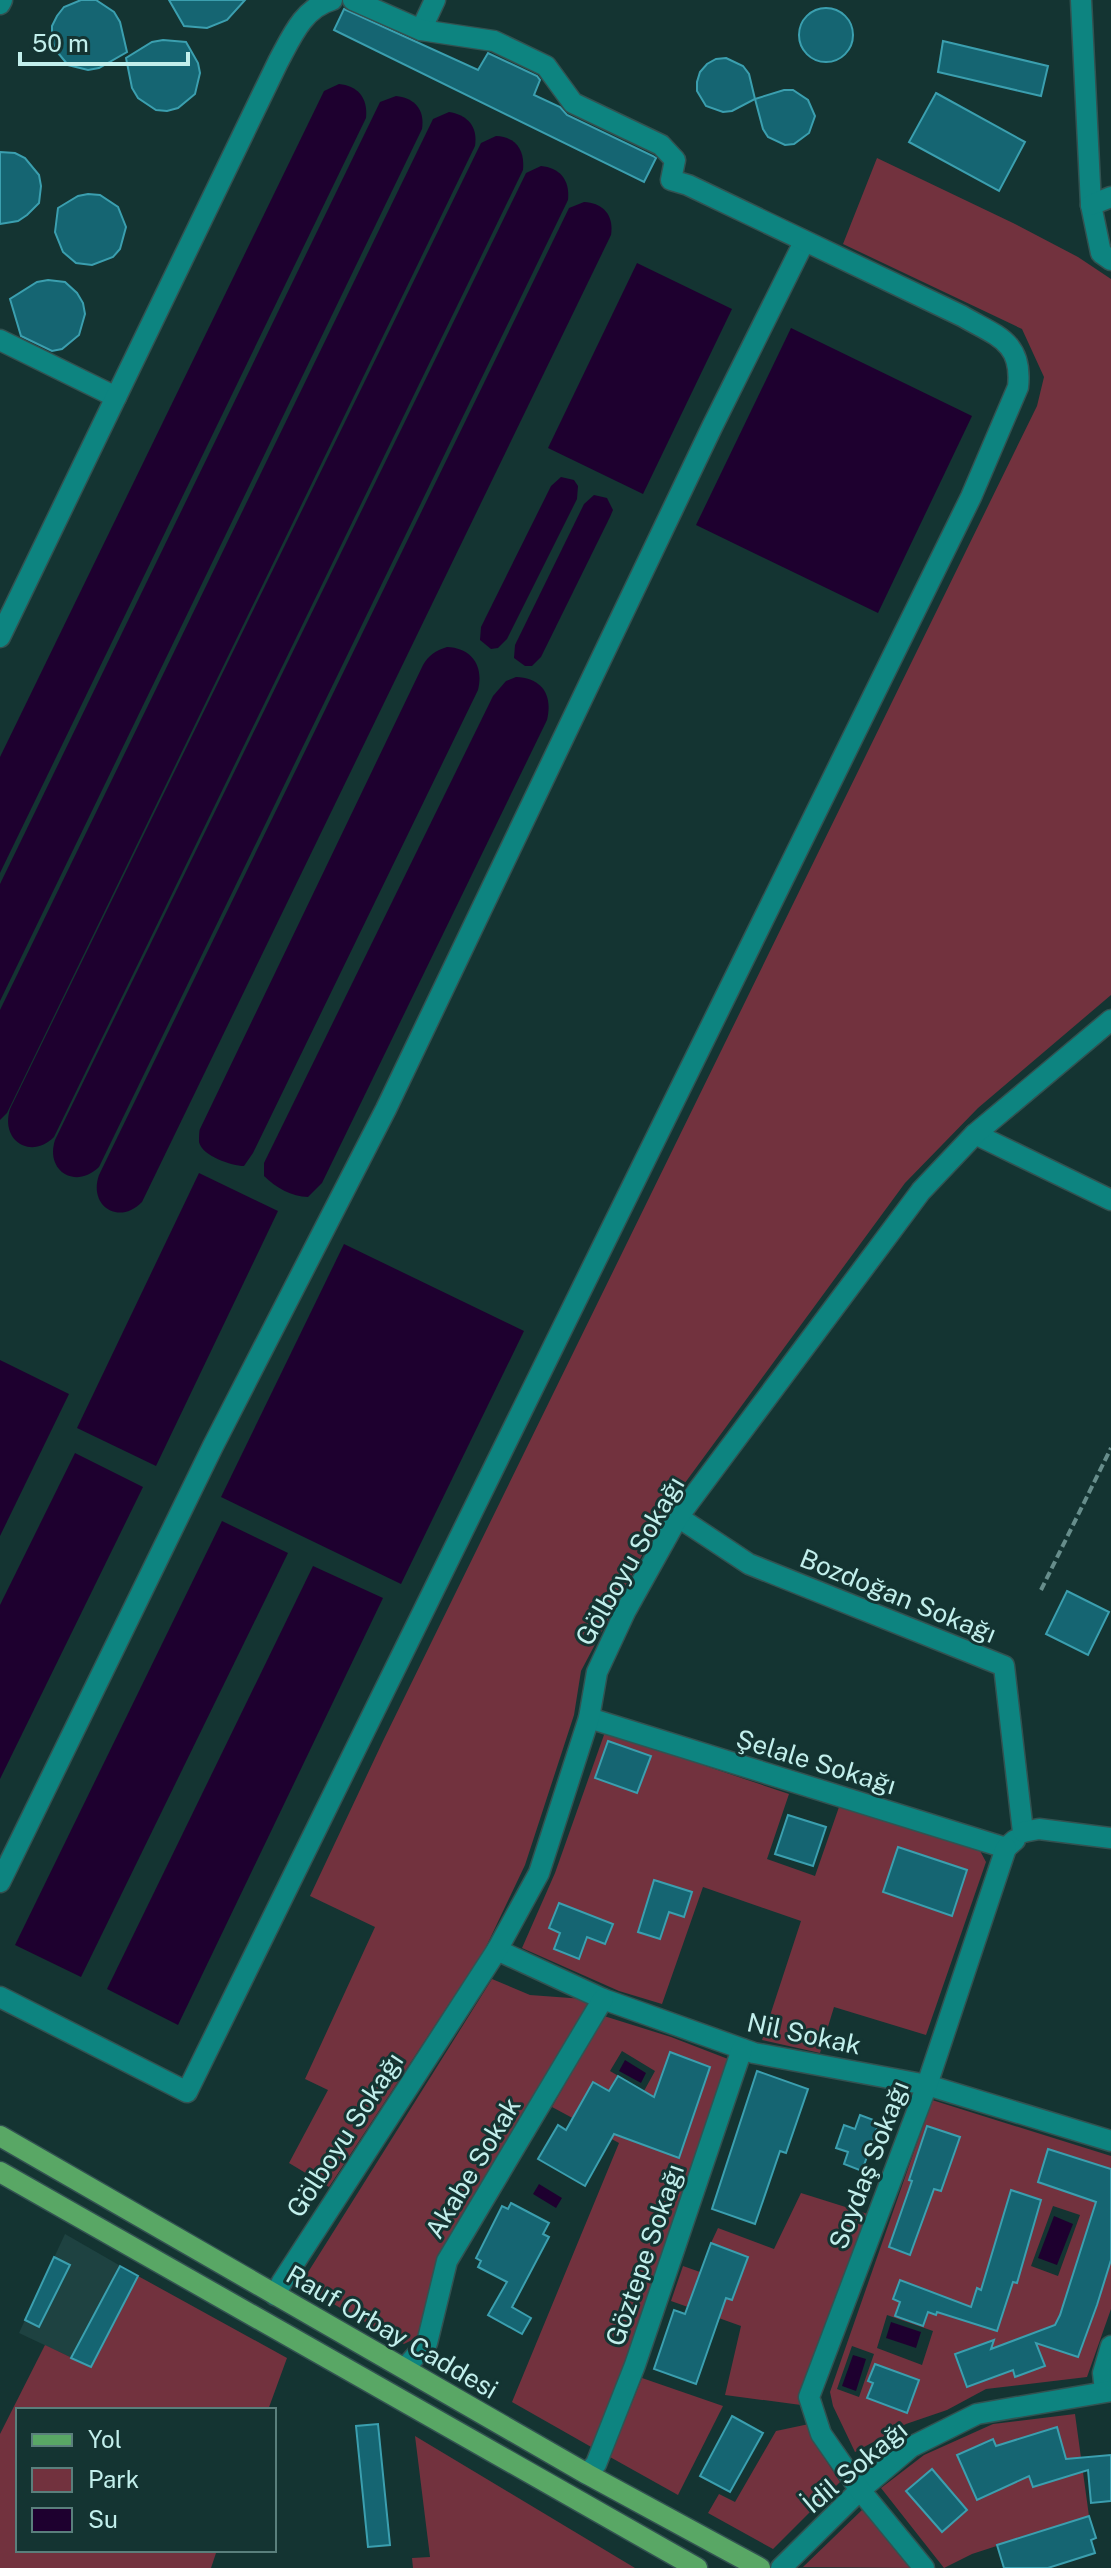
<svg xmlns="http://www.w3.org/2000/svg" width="1111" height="2568" viewBox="0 0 1111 2568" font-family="'Public Sans',sans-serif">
  <rect width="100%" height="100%" fill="#143432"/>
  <polygon fill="#1e4241" points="65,2234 138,2276 91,2367 19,2333"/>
  <g fill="#72323e" fill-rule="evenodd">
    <polygon points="877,158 1013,223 1078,257 1111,279 1111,995 978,1108 905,1183 668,1506 581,1671 574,1715 525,1865 485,1949 329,2187 289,2163 328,2090 305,2079 375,1927 310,1896 383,1741 1037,406 1044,377 1022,329 843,244"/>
    <polygon points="605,1732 789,1794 767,1859 815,1876 839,1807 857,1809 978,1847 986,1862 926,2035 834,2007 820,2053 762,2040 801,1921 703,1887 662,2004 619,1991 522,1948 555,1873"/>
    <polygon points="492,1979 530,1995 584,1999 593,2004 441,2257 420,2336 404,2344 300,2285"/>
    <path d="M604,2016L671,2037L728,2059L626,2360L593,2448L512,2402L619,2143L552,2107ZM622,2051L655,2071L644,2091L610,2071Z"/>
    <path d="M932,2100L1111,2156V2309L1087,2377L986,2389L947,2410L906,2424L855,2452L833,2406L830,2392ZM1053,2206L1080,2215L1058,2276L1031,2266ZM887,2315L933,2331L922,2365L877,2348ZM852,2346L874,2354L859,2397L837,2389Z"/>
    <polygon points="801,2193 871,2215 801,2394 801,2405 725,2395 741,2326 671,2301 683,2266 700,2272 695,2286 732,2300 748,2257 711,2243 718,2228 774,2249"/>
    <polygon points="138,2276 287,2358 268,2410 18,2410 18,2550 217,2550 211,2568 0,2568 0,2434 45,2345 91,2367"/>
    <polygon points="642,2378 723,2406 678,2495 610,2457"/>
    <polygon points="1075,2414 1089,2516 972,2554 944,2568 881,2488 924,2455 993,2424"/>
    <polygon points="809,2424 814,2442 840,2482 773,2549 708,2513 719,2494 735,2502 776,2431"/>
    <polygon points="415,2436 635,2568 413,2568 412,2558 430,2557"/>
    <polygon points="862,2510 919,2568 803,2567"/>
  </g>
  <g fill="#1e002f">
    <path d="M339,84C359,86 368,99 366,118L0,873V757L324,91Z"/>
    <path d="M396,96C415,98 425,110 422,129L0,1001V884L380,102Z"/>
    <path d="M449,112C468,115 478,127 475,146L7,1113L0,1120V1010L433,119Z"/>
    <path d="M496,136C516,137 525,150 523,170L54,1137C31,1160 0,1141 10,1109L481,143Z"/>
    <path d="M541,166C561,168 570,181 568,200L99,1167C75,1190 45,1171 55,1140L526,173Z"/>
    <path d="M584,202C604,203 614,216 611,235L142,1202C119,1226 88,1206 99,1175L569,208Z"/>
    <polygon points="637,263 732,309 643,494 548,448"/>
    <polygon points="791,328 972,416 878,613 696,525"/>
    <polygon points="561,477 574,480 578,486 577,499 507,639 498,648 491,649 480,640 481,627 551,486"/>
    <polygon points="594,495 607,498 613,510 610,517 541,657 532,666 525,666 514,658 515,645 584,504"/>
    <path d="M447,647C472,648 484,666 478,690L253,1153L244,1166C232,1166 202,1156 199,1142C199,1141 199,1130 200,1129L423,665C429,655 435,651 447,647Z"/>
    <path d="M516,677C542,678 553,695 547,720L322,1183L308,1197C292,1197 275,1187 264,1176V1163L493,696L506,681Z"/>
    <polygon points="199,1173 278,1211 156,1466 77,1428"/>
    <polygon points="344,1244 524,1331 401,1584 221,1497"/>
    <polygon points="0,1360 69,1394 0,1536"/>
    <polygon points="75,1453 143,1487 0,1779 0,1605"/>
    <polygon points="222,1521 288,1553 81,1977 15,1945"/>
    <polygon points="313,1566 383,1598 178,2025 107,1989"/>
    <polygon points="625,2060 646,2073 641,2083 619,2071"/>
    <polygon points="539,2184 562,2198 556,2208 533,2194"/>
    <polygon points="1054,2216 1073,2224 1057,2265 1038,2258"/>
    <polygon points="891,2322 921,2332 916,2348 886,2338"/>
    <polygon points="853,2355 866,2359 856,2391 842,2386"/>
  </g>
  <g fill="#156572" stroke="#3b9faf" stroke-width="2">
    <polygon points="81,0 96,0 114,12 120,22 127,52 99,68 88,70 68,65 54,48 52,37 52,26 57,16 64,7"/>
    <polygon points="169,0 245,0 227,20 207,28 184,26"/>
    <circle cx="826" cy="35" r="27"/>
    <polygon points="344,9 478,70 488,53 537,76 540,80 534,95 560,107 567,115 653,156 656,158 644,182 334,30"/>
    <polygon points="163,40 186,42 198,63 200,73 195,94 178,108 167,111 156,110 138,98 132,88 126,58 152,42"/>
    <polygon points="943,41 1048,66 1041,96 938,72"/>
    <polygon points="726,58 743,66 749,74 755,99 732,111 723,112 706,106 697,91 697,82 700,72 707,64 716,59"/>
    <polygon points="784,90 793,90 808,100 815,116 809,133 794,144 785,145 768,137 763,129 755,99"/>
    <polygon points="936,93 1025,142 999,191 909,142"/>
    <polygon points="0,152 15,153 25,158 39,175 41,186 39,203 27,215 18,221 0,224"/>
    <polygon points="88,194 100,195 118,207 126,227 120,249 113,257 92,265 76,263 63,252 55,232 58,208 78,196"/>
    <polygon points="48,280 65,282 77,293 83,303 85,314 79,335 62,349 52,351 21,336 10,299 37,282"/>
    <polygon points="1067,1591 1109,1612 1088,1655 1046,1634"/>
    <polygon points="608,1741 651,1756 637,1793 595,1778"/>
    <polygon points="788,1815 826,1827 813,1866 775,1854"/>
    <polygon points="898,1847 967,1870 952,1916 883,1892"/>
    <polygon points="654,1880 692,1892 684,1917 669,1912 660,1939 638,1932"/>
    <polygon points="559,1903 613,1924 605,1944 587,1937 579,1959 554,1949 560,1933 549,1928"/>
    <polygon points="670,2052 710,2067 679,2158 614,2134 585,2186 538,2159 558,2125 566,2130 593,2082 609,2091 618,2076 654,2097"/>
    <polygon points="757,2071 808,2089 786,2153 780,2151 755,2224 712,2209"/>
    <polygon points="860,2115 879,2122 862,2171 844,2164 848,2152 836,2148 844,2125 855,2129"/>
    <polygon points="927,2126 960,2137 941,2191 934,2189 910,2255 889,2247 912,2181 909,2180"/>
    <polygon points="1048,2149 1111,2169 1111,2260 1097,2305 1078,2357 1036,2343 1045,2366 1015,2377 1013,2370 967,2387 955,2354 994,2340 991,2349 1055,2325 1060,2315 1096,2202 1038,2182"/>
    <polygon points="1011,2190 1041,2200 1017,2283 1013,2282 997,2331 937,2312 936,2315 928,2312 923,2326 895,2316 900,2302 893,2299 900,2280 971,2307 977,2288 981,2290"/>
    <polygon points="511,2203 549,2223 543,2234 549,2237 512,2307 531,2318 522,2334 488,2315 507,2282 478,2267 481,2261 476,2258 502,2206 508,2209"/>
    <polygon points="711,2243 748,2257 732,2300 726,2298 696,2384 654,2369 674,2310 685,2314"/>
    <polygon points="54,2257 70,2265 39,2327 25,2320"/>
    <polygon points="120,2266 138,2276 91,2367 71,2358"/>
    <polygon points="875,2364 919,2380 907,2413 867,2398 873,2383 868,2381"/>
    <polygon points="732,2416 763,2433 730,2492 700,2476"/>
    <polygon points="378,2424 390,2545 368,2547 356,2426"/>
    <polygon points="1057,2427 1066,2459 1111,2455 1111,2501 1091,2503 1088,2470 1033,2487 1029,2476 977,2500 957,2455 993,2439 996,2446"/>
    <polygon points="932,2469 967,2510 942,2532 906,2491"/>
    <polygon points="1089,2516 1096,2538 1091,2540 1095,2553 1048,2568 1004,2568 997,2545"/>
  </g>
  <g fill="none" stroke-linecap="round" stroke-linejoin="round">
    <g stroke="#325251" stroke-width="23">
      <g id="minor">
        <polyline points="1081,0 1091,205 1101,253 1111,260"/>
        <polyline points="0,4 2,0"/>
        <polyline points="421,30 435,0"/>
        <polyline points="1091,205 1111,197"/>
        <polyline points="0,340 116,397"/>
        <path d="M0,637L278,62C291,38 303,8 332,0"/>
        <polyline points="975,1134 1111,1200"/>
        <polyline points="678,1517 749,1564 1004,1666 1023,1832"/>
        <polyline points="589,1718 1006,1848 1015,1840"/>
        <polyline points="1023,1832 1039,1829 1111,1838"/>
        <polyline points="0,1882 213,1446 386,1109 712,427 804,242"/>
        <polyline points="497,1950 603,1999 754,2053 927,2085 1111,2141"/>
        <path d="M0,1997L187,2092L971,497L1018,387C1023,341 996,336 962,316L688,185L671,180L675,160L661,145L573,103L546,66L494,41L421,30L353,0"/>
        <polyline points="275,2295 282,2282 497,1950 539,1873 589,1718 597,1672 625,1612 678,1517 921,1191 975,1134 1111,1020"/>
        <polyline points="405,2368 427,2343 447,2261 603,1999"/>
        <polyline points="1105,2391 1103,2373 1111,2346"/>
        <polyline points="587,2474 596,2464 635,2365 742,2049"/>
        <polyline points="781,2568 860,2490 911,2447 977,2414 1111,2391"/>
        <polyline points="924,2568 860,2490 821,2434 809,2397 927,2085 1006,1848"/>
      </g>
    </g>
    <g stroke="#325251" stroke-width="23">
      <g id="major">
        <polyline points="0,2136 587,2474 760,2568"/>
        <polyline points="0,2172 697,2568"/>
      </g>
    </g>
    <polyline stroke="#678d8b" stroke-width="4" stroke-dasharray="8 4" stroke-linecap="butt" points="1041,1590 1111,1448"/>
    <use href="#minor" stroke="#0d8480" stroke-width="20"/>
    <use href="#major" stroke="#59a765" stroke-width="20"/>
  </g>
  <g text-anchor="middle" stroke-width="6" stroke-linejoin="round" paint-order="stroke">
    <g font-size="26" fill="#c2efec" stroke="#143432">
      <text transform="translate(630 1561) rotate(-60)" y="9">Gölboyu Sokağı</text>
      <text transform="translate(898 1596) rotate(22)" y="9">Bozdoğan Sokağı</text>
      <text transform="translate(816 1762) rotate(17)" y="9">Şelale Sokağı</text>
      <text transform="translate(804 2034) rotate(12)" y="9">Nil Sokak</text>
      <text transform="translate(345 2135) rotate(-57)" y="9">Gölboyu Sokağı</text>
      <text transform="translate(869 2165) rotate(-69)" y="9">Soydaş Sokağı</text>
      <text transform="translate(473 2168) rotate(-59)" y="9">Akabe Sokak</text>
      <text transform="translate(645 2255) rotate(-71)" y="9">Göztepe Sokağı</text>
      <text transform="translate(392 2332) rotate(30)" y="9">Rauf Orbay Caddesi</text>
      <text transform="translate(855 2467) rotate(-40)" y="9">İdil Sokağı</text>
    </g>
  </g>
  <rect x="16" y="2408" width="260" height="144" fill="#143432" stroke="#5a7f7c" stroke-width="2"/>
  <rect x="32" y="2434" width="40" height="12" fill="#59a765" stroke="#5a7f7c" stroke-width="2"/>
  <text x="88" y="2448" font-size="24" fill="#c2efec">Yol</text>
  <rect x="32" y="2468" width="40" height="24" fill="#72323e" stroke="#5a7f7c" stroke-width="2"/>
  <text x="88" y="2488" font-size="24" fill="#c2efec">Park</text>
  <rect x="32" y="2508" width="40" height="24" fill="#1e002f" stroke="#5a7f7c" stroke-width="2"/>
  <text x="88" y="2528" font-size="24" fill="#c2efec">Su</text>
  <path d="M20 52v12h168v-12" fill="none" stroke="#c2efec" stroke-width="4"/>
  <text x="32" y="52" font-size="24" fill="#c2efec" stroke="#143432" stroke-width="6" paint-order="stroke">50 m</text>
</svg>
